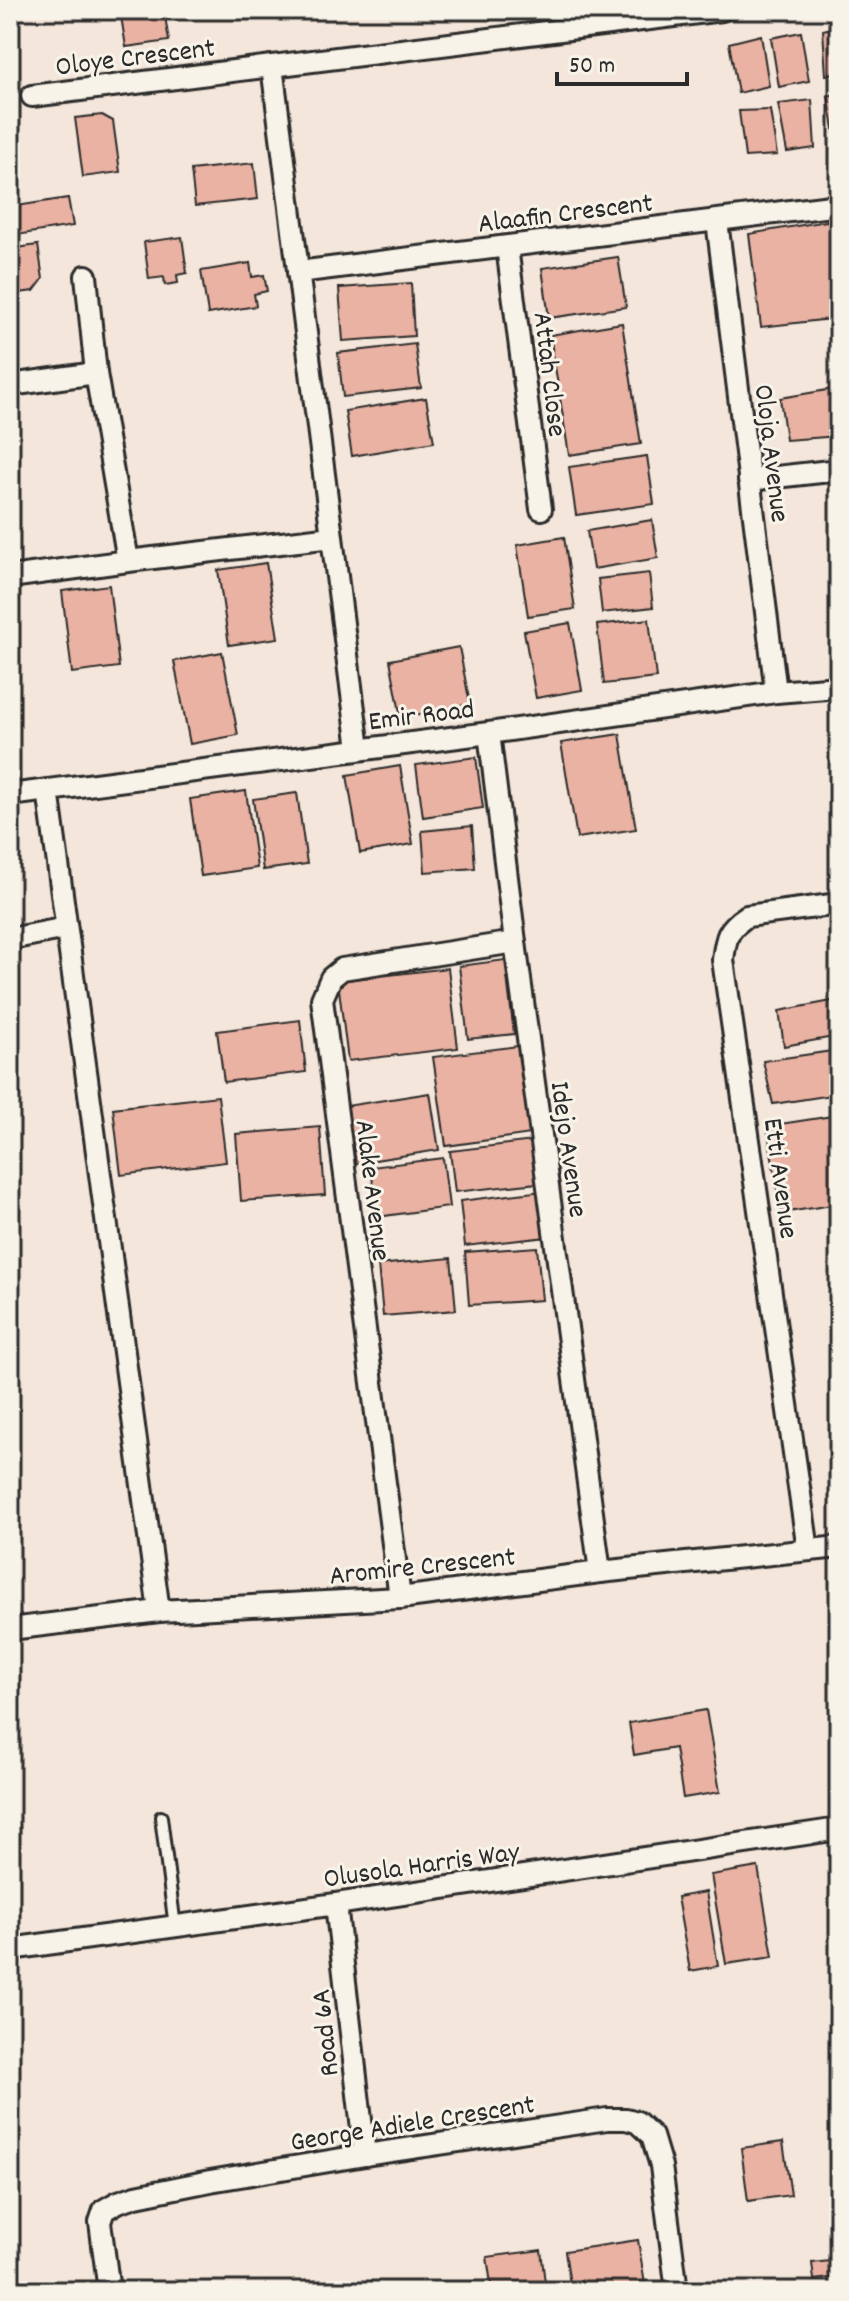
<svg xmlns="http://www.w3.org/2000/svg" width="849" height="2301" viewBox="0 0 849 2301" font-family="Dekko,sans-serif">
  <rect width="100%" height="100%" fill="#f4e6da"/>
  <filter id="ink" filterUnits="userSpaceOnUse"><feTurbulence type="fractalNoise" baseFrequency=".0125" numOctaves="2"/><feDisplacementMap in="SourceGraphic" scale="16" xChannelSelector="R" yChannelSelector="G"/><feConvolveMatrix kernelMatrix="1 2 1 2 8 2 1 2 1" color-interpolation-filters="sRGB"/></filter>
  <g filter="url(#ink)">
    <g fill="#eab2a2" stroke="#2b2b2b" stroke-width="2">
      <polygon points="120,10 164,10 169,41 126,47"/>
      <polygon points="839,26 839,72 826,75 823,30"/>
      <polygon points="801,32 809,81 779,87 771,38"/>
      <polygon points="761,35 769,86 738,93 729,43"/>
      <polygon points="839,93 839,145 837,145 828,96"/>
      <polygon points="812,100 815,148 787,152 778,104"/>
      <polygon points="770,110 777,155 745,157 739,111"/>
      <polygon points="102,115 113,121 120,172 83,177 75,118"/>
      <polygon points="254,163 258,199 195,206 191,170"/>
      <polygon points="68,198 73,226 10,236 10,207"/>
      <polygon points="839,219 839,318 761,327 749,234"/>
      <polygon points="182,237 187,273 177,275 178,283 165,285 164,277 149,279 144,242"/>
      <polygon points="38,245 43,279 34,291 10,294 10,249"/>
      <polygon points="618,257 626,307 549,318 542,268"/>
      <polygon points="250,263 252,277 264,275 267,291 254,294 256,306 208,314 201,271"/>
      <polygon points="411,283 414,336 343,341 339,288"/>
      <polygon points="622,323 641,444 569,455 550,335"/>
      <polygon points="415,344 421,388 343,397 338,353"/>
      <polygon points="839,388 839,436 786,440 780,398"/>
      <polygon points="426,398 434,442 352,456 345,411"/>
      <polygon points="647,456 654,504 576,515 569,467"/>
      <polygon points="652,520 658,558 593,569 587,531"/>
      <polygon points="564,537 575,609 528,616 517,545"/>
      <polygon points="266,563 278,638 229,645 218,570"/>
      <polygon points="649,573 653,607 602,613 598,579"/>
      <polygon points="109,585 119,667 72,673 62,591"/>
      <polygon points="649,619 656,678 604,684 597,625"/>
      <polygon points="570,623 582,690 536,698 524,631"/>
      <polygon points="459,647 470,704 401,718 390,660"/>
      <polygon points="222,652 238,735 190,744 174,661"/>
      <polygon points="620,734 636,829 577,838 561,743"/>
      <polygon points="476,757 483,808 423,817 416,765"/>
      <polygon points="400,766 413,844 360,853 347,775"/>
      <polygon points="246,791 257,868 201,876 190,799"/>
      <polygon points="297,793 307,864 263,870 253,799"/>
      <polygon points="472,826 475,868 425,872 422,831"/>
      <polygon points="505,960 514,1034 468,1039 459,966"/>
      <polygon points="448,968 458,1048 348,1061 338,981"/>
      <polygon points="837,1000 839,1036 784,1046 779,1011"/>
      <polygon points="300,1020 306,1072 224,1082 217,1031"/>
      <polygon points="518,1046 531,1134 446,1146 433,1057"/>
      <polygon points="839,1050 839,1094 773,1104 763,1061"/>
      <polygon points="430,1093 439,1150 356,1163 346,1106"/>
      <polygon points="218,1096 226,1162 121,1175 113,1108"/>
      <polygon points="839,1115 839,1204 781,1213 767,1126"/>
      <polygon points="320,1127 325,1195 241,1201 236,1134"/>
      <polygon points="533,1141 537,1183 455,1192 450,1151"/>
      <polygon points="443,1158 449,1207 377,1217 371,1167"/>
      <polygon points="542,1191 547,1237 465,1246 460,1201"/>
      <polygon points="537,1247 542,1300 469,1305 465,1252"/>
      <polygon points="451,1258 456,1310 383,1316 378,1265"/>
      <polygon points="706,1710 720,1792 683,1798 675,1748 634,1755 629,1723"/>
      <polygon points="758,1867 773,1957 726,1964 711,1875"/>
      <polygon points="706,1892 718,1966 690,1971 677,1897"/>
      <polygon points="783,2142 791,2195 748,2201 741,2148"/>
      <polygon points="638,2240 646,2291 571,2291 565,2251"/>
      <polygon points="541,2250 546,2291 492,2291 487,2257"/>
      <polygon points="839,2260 839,2277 814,2280 812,2263"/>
    </g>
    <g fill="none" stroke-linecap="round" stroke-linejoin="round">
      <g stroke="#2b2b2b" stroke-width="16">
        <polyline id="lane" points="161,1817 175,1927"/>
      </g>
      <g stroke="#2b2b2b" stroke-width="26">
        <g id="street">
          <polyline points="272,66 359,749"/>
          <polyline points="32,96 722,10"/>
          <polyline points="717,221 776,692"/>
          <polyline points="507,247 541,509"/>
          <polyline points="298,272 839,205"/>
          <polyline points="86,276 96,373 128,561"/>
          <polyline points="10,385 96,373"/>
          <polyline points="749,480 839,470"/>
          <polyline points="10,577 128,561 332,537"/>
          <polyline points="489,733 515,942 600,1572"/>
          <polyline points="48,790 159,1611"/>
          <polyline points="10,795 489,733 776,692 839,687"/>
          <polyline points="10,939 66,928"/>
          <path d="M808,1550L723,960C726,937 727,929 747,916L839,904"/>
          <polyline points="400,1598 322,999 331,978 342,969 515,942"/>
          <polyline points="10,1629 159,1611 400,1598 600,1572 839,1547"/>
          <polyline points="336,1904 365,2155"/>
          <polyline points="10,1949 336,1904 839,1829"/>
          <polyline points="109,2291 100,2222 104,2210 118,2202 136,2196 210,2181 365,2155 607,2119 626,2119 637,2122 652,2136 661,2166 677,2291"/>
        </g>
      </g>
      <use href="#lane" stroke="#f7f3e8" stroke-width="10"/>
      <use href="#street" stroke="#f7f3e8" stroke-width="20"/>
    </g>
  </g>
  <g text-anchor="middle" stroke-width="6" stroke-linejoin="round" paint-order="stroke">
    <g font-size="28" fill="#2b2b2b" stroke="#f7f3e8">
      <text transform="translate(135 55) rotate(-7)" y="10">Oloye Crescent</text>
      <text transform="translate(565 211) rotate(-7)" y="10">Alaafin Crescent</text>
      <text transform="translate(552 374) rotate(83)" y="10">Attah Close</text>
      <text transform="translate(774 453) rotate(83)" y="10">Oloja Avenue</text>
      <text transform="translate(421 713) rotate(-7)" y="10">Emir Road</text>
      <text transform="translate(571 1149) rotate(82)" y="10">Idejo Avenue</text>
      <text transform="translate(783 1178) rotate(82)" y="10">Etti Avenue</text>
      <text transform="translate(375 1190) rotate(83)" y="10">Alake Avenue</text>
      <text transform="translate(422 1564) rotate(-6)" y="10">Aromire Crescent</text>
      <text transform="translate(421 1863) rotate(-8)" y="10">Olusola Harris Way</text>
      <text transform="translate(323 2033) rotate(-96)" y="10">Road 6A</text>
      <text transform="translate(412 2121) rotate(-9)" y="10">George Adiele Crescent</text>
    </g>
  </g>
  <rect width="849" height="2301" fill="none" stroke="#f7f3e8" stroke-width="40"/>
  <rect x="20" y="20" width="809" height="2261" fill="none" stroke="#2b2b2b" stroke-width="3" filter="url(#ink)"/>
  <path d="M557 72v12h130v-12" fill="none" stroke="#2b2b2b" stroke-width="4"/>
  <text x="569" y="72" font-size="24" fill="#2b2b2b" stroke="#f7f3e8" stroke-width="6" paint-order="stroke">50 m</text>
</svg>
